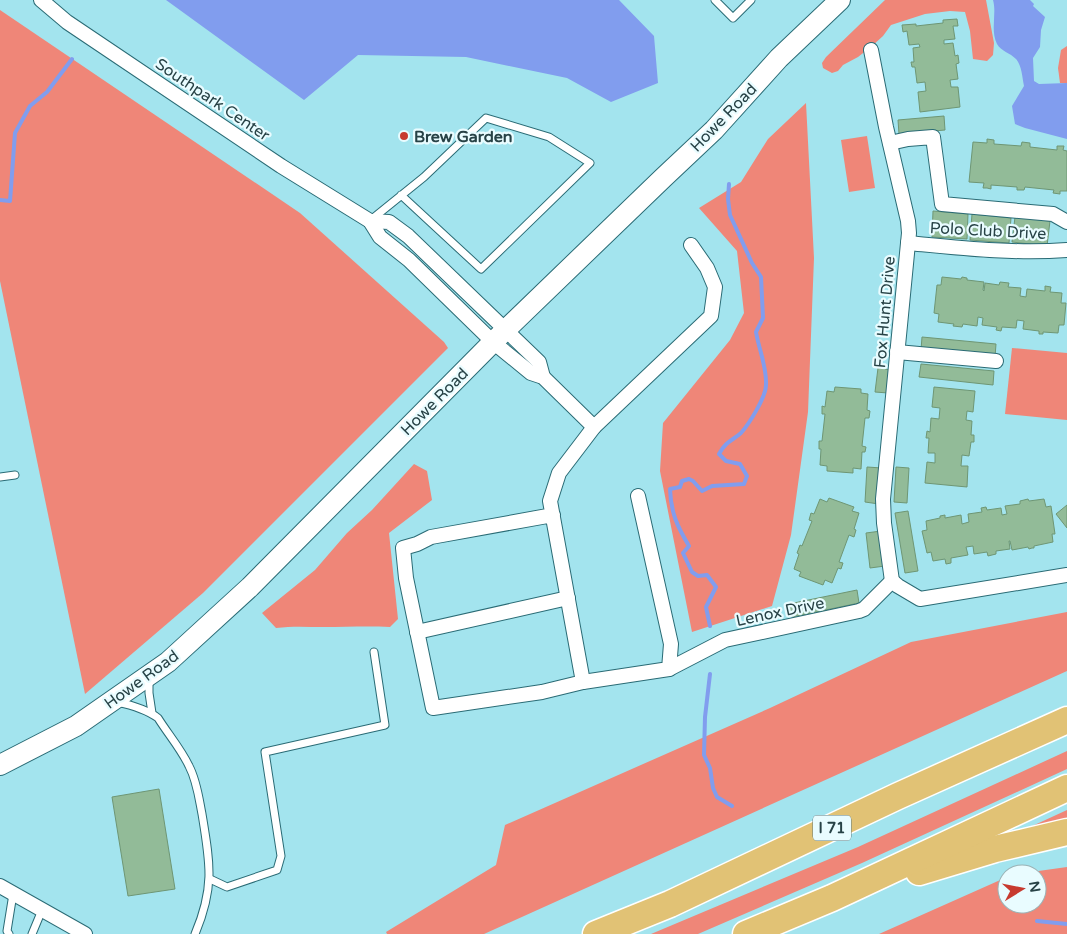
<svg xmlns="http://www.w3.org/2000/svg" width="1067" height="934" viewBox="0 0 1067 934" font-family="'Varela Round',sans-serif">
  <rect width="100%" height="100%" fill="#a3e4ee"/>
  <g fill="#ef8678">
    <polygon points="885,0 986,0 994,43 993,55 987,61 973,59 970,31 965,12 950,11 925,14 891,25 883,36 872,46 858,57 843,65 838,71 832,73 823,68 822,63 826,57"/>
    <polygon points="0,10 300,213 444,342 448,348 203,593 85,694 0,281"/>
    <polygon points="1067,46 1067,83 1060,83 1058,68 1061,50"/>
    <polygon points="806,103 814,258 808,412 791,535 772,606 692,632 660,471 663,423 730,340 744,313 737,251 699,208 741,182 768,139"/>
    <polygon points="867,136 875,188 849,192 841,140"/>
    <polygon points="1012,348 1067,353 1067,420 1005,414"/>
    <path d="M414,464L427,471L432,500L389,533L398,619L390,627C368,626 346,627 323,627C307,627 292,626 276,628L262,613L315,570L347,533L372,510Z"/>
    <polygon points="1067,612 1067,671 484,934 387,934 386,932 496,865 505,825 770,708 911,642"/>
    <polygon points="1067,751 1067,769 862,863 698,934 651,934 858,847"/>
    <polygon points="1067,810 1067,825 1000,841"/>
    <polygon points="1067,867 1067,934 879,934 1007,877 1007,904 1037,904 1037,874 1017,874"/>
  </g>
  <g fill="#819dee">
    <polygon points="166,0 619,0 654,36 658,83 611,102 567,78 466,57 358,55 304,100"/>
    <path d="M993,0H1030L1034,4L1033,6L1045,17L1041,30L1040,47L1033,58L1034,81L1039,84L1067,83V139L1025,128L1015,124L1012,106L1024,86C1022,77 1022,66 1016,59C1010,53 1001,51 997,44C990,30 997,14 993,0Z"/>
  </g>
  <g fill="none" stroke-linecap="round" stroke-linejoin="round">
    <g stroke="#819dee" stroke-width="4">
      <polyline points="0,200 10,201 15,133 30,106 47,92 72,59"/>
      <path d="M710,626L706,607L716,587L707,575L698,576L692,572L683,553L689,546C677,526 671,513 670,489L680,487L682,481L689,479L693,481L702,491L712,486L744,484L747,476L740,464L726,461L719,454C726,441 732,441 741,433C749,424 766,397 766,385C767,367 759,350 756,332L763,318L761,277L752,263L730,215L728,199L729,184"/>
      <polyline points="710,674 705,717 704,755 710,768 713,788 717,797 732,806"/>
      <polyline points="1037,921 1067,924"/>
    </g>
  </g>
  <g fill="#92bb98" stroke="#6e9674">
    <polygon points="957,19 958,26 953,26 955,39 944,40 944,44 953,43 955,56 958,55 959,63 956,64 958,79 950,80 951,87 958,87 960,107 920,112 918,92 926,91 925,82 917,83 915,67 912,67 911,62 914,62 913,48 920,47 919,44 909,45 907,31 903,32 902,25 916,24 916,26 943,23 943,20"/>
    <polygon points="944,116 945,130 899,134 898,120"/>
    <polygon points="987,139 994,140 994,144 1021,146 1022,142 1030,143 1030,147 1057,150 1057,146 1064,146 1063,150 1067,151 1067,191 1060,191 1060,194 1053,193 1054,190 1025,187 1024,190 1017,190 1017,187 991,185 991,189 987,188 983,188 984,183 969,182 973,142 987,143"/>
    <polygon points="933,211 968,214 967,239 932,237"/>
    <polygon points="972,214 1011,218 1009,243 970,240"/>
    <polygon points="1015,217 1050,221 1047,246 1012,242"/>
    <polygon points="942,277 961,279 962,277 967,278 967,280 984,282 983,290 984,291 985,283 999,285 1000,282 1009,283 1008,287 1021,288 1020,296 1026,297 1027,289 1045,291 1045,286 1051,287 1050,292 1062,293 1061,303 1066,303 1064,325 1059,325 1058,333 1043,332 1043,334 1039,334 1039,331 1023,329 1024,321 1017,320 1016,328 1002,327 1001,331 996,330 997,327 982,325 983,318 978,317 977,326 963,324 962,327 953,326 954,324 938,322 939,314 934,313 937,285 941,285"/>
    <polygon points="922,337 996,344 995,357 921,350"/>
    <polygon points="921,364 994,371 993,385 919,377"/>
    <polygon points="878,368 891,370 888,393 875,392"/>
    <polygon points="835,387 861,389 861,393 868,394 867,410 870,411 869,418 865,418 862,446 866,447 865,452 862,452 861,469 853,468 853,473 827,471 827,466 820,465 821,449 819,449 819,441 822,441 825,414 822,414 822,406 825,407 827,391 834,392"/>
    <polygon points="934,387 975,391 973,412 967,411 966,420 972,421 971,435 974,435 974,442 971,442 969,456 962,455 961,466 968,466 967,487 925,483 927,462 935,463 935,453 928,453 929,438 926,438 927,431 930,432 931,418 939,419 940,408 932,407"/>
    <polygon points="867,467 882,468 879,504 865,502"/>
    <polygon points="896,467 909,468 907,503 894,502"/>
    <polygon points="829,498 854,507 852,511 859,513 854,529 856,530 854,537 849,535 839,562 843,563 841,569 838,568 832,583 825,580 823,585 799,576 801,572 794,569 799,554 797,553 800,545 802,546 812,521 809,520 811,513 814,514 820,499 827,502"/>
    <polygon points="1028,499 1029,501 1044,499 1046,507 1051,506 1055,534 1052,534 1053,542 1034,546 1034,548 1032,548 1029,549 1028,547 1012,550 1010,541 1009,541 1010,549 996,551 996,554 988,556 987,552 974,554 973,546 966,547 968,555 951,558 951,563 946,564 945,559 933,561 931,552 927,553 922,531 927,530 926,521 940,518 940,516 945,515 945,518 961,515 962,524 969,522 968,514 982,512 981,508 986,507 987,510 1001,508 1002,515 1007,514 1005,506 1020,504 1020,501"/>
    <polygon points="1067,505 1067,528 1056,514"/>
    <polygon points="908,511 918,571 905,573 895,513"/>
    <polygon points="881,531 885,566 870,568 866,533"/>
    <polygon points="857,590 859,603 792,617 789,604"/>
    <polygon points="159,789 175,889 128,896 112,797"/>
  </g>
  <g fill="none" stroke-linecap="round" stroke-linejoin="round">
    <g stroke="#2a6b75" stroke-width="9">
      <g id="lane">
        <polyline points="715,0 733,18 751,0"/>
        <polyline points="372,219 424,177 486,118 549,137 590,163 481,269 401,195"/>
        <polyline points="0,477 15,475"/>
        <polyline points="149,679 149,693 152,713"/>
        <path d="M117,702C131,705 146,709 158,718C168,734 181,749 189,766C197,781 199,799 202,814C210,863 215,887 195,934"/>
        <polyline points="210,879 227,887 277,870 281,856 265,752 385,725 374,652"/>
        <polyline points="9,934 7,931 13,894"/>
        <polyline points="32,934 42,910"/>
      </g>
    </g>
    <g stroke="#2a6b75" stroke-width="16">
      <g id="street">
        <polyline points="41,0 67,22 281,166 370,221 380,237 409,260 493,342 531,373 543,377 594,427 711,316 715,287 707,268 691,245"/>
        <polyline points="871,50 886,127 908,221 909,233 883,499 884,523 892,581"/>
        <polyline points="890,143 908,139 933,137 942,204 1053,214 1067,222"/>
        <polyline points="370,221 389,222 408,236 539,362 543,377"/>
        <path d="M908,243C961,248 1014,254 1067,250"/>
        <polyline points="897,352 996,361"/>
        <polyline points="553,515 431,537 417,544 403,548 406,578 433,708 542,692 583,682 550,501 559,473 594,427"/>
        <polyline points="892,581 898,586 920,599 1067,575"/>
        <polyline points="417,632 568,598"/>
        <polyline points="669,669 725,640 859,611 864,609 892,581"/>
        <polyline points="583,682 669,669 671,644 638,496"/>
        <polyline points="0,886 85,934"/>
      </g>
    </g>
    <g stroke="#2a6b75" stroke-width="22">
      <polyline id="secondary" points="0,765 76,726 168,662 250,587 493,342 663,178 714,130 779,58 840,0"/>
    </g>
    <g stroke="#fff" stroke-width="29">
      <g id="highway">
        <polyline points="919,872 995,849 1067,832"/>
        <polyline points="596,934 670,904 898,796 1067,720"/>
        <polyline points="746,934 832,898 1067,788"/>
      </g>
    </g>
    <use href="#lane" stroke="#fff" stroke-width="7"/>
    <use href="#street" stroke="#fff" stroke-width="14"/>
    <use href="#secondary" stroke="#fff" stroke-width="20"/>
    <use href="#highway" stroke="#e1c275" stroke-width="26"/>
  </g>
  <circle fill="#c73a2f" stroke="#e9fcff" stroke-width="2" cx="404" cy="136" r="5"/>
  <g text-anchor="middle" stroke-width="4.5" stroke-linejoin="round" paint-order="stroke">
    <rect fill="#e9fcff" stroke="#617a7e" stroke-width="1" x="813" y="815.5" width="38" height="25" rx="4"/>
    <g font-size="15" font-weight="bold" fill="#274246">
      <text x="832" y="833">I 71</text>
    </g>
    <g font-size="16" fill="#274246" stroke="#e9fcff">
      <text transform="translate(213 99) rotate(34)" y="6">Southpark Center</text>
      <text transform="translate(723 117) rotate(-46)" y="6">Howe Road</text>
      <text transform="translate(988 230) rotate(3)" y="6">Polo Club Drive</text>
      <text transform="translate(884 312) rotate(-85)" y="6">Fox Hunt Drive</text>
      <text transform="translate(434 401) rotate(-45)" y="6">Howe Road</text>
      <text transform="translate(780 611) rotate(-12)" y="6">Lenox Drive</text>
      <text transform="translate(141 679) rotate(-36)" y="6">Howe Road</text>
    </g>
    <g font-size="16" font-weight="bold" fill="#274246" stroke="#e9fcff" text-anchor="start">
      <text x="414" y="142">Brew Garden</text>
    </g>
  </g>
  <g transform="translate(1022 889) rotate(80)"><circle r="24" fill="#e9fcff" stroke="#9bb2b5"/>
  <path d="M0-4L9 19L0 12L-9 19Z" fill="#c73a2f"/>
  <text y="-8" font-size="14" font-weight="bold" text-anchor="middle" fill="#274246">N</text>
  </g>
</svg>
